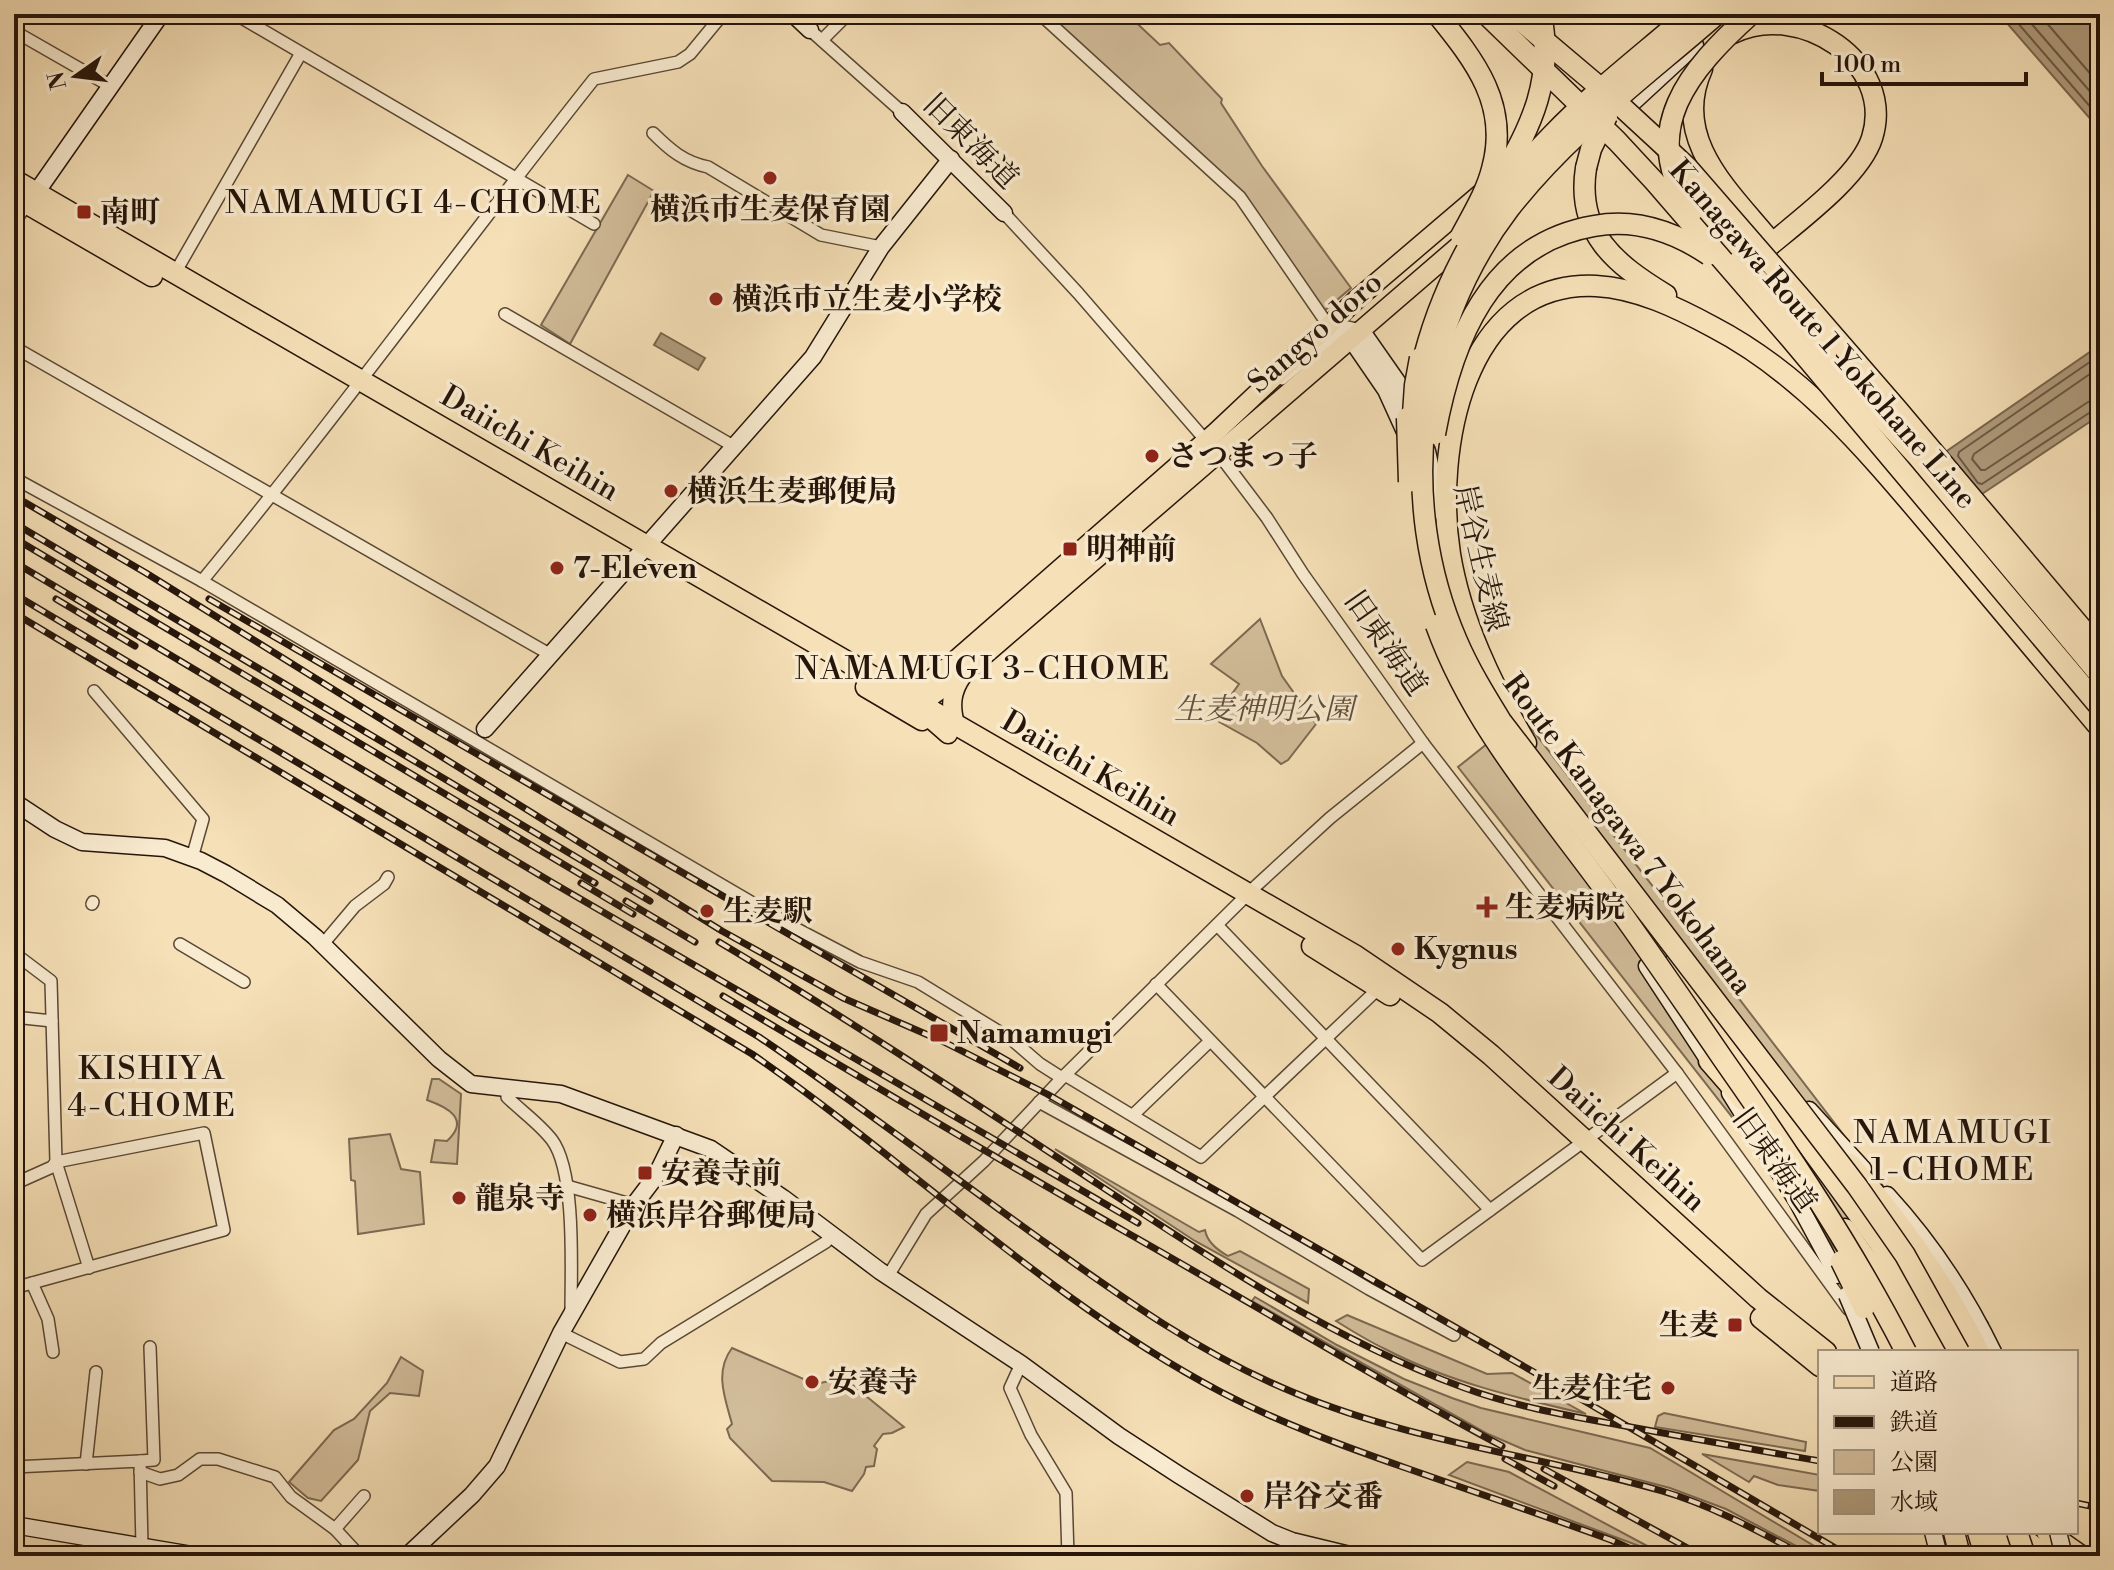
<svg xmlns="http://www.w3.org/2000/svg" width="2114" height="1570" viewBox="0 0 2114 1570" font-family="'Libre Bodoni','Noto Serif JP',serif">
  <rect width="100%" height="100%" fill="#f6e0b7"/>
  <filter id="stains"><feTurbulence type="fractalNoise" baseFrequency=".0025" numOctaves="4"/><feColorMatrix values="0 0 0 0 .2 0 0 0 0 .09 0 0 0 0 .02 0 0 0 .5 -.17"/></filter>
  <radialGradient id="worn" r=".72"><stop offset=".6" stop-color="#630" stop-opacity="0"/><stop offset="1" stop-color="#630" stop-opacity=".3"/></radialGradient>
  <g fill="#d2bd9a" stroke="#7c6952" stroke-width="2">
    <polygon points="1048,14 1127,14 1160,45 1169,43 1222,99 1221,103 1262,166 1351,288 1324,311 1244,194"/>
    <polygon points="628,175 654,191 570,344 541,325"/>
    <polygon points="1260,619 1282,676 1316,724 1288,760 1281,764 1257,743 1214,719 1239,684 1211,664"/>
    <polygon points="1522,716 1988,1323 1957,1352 1916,1352 1458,767"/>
    <path d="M432,1079H439L461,1094L457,1164L431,1162L435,1140L447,1141C471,1119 447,1107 427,1100Z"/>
    <polygon points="390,1134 401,1169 420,1172 424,1224 358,1234 355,1181 351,1180 349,1139"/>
    <path d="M1055,1149L1199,1232L1205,1230C1207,1242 1219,1251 1228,1256L1240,1251L1309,1289L1308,1303L1195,1241Z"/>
    <polygon points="1255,1297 1337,1345 1404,1379 1452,1398 1481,1408 1650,1448 1831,1556 1815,1556 1726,1509 1670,1488 1525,1450 1488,1434 1252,1301"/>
    <path d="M1347,1315L1487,1374L1512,1373L1586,1414C1518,1398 1448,1382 1385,1349C1368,1341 1352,1331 1336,1321Z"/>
    <path d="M732,1348L815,1384L830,1381L850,1383L904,1427L892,1433L883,1434L874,1446L877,1449L874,1466L866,1467L864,1474L852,1491L824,1482L772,1481L730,1438L727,1429L732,1424C725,1398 714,1372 732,1348Z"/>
    <polygon points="401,1357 423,1371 419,1396 390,1393 370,1411 358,1460 321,1501 308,1498 289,1482 334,1430 354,1419 387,1383"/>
    <polygon points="1664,1413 1806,1442 1805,1451 1655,1427 1658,1416"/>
    <polygon points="1702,1454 1820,1475 1820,1491 1778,1485 1754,1476 1749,1482"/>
    <polygon points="1467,1462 1509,1472 1666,1556 1449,1475"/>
  </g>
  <g fill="#af9b7c" stroke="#78654e" stroke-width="2">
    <polygon points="1999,14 2100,14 2100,130"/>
    <polygon points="661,333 705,358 698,370 654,345"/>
    <polygon points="2100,345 2100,415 1979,496 1944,453"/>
  </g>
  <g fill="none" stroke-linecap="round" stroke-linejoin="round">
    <g stroke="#6a5843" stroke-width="2">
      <polyline points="2010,14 2100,118"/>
      <polyline points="2023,14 2100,103"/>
      <polyline points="2039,14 2100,85"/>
      <polyline points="2100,355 1959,452 1958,456 1978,483 1982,484 2092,411 2100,409"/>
      <polyline points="2100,367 1974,454 1972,459 1981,470 1985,470 2088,402 2100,399"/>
    </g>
    <g stroke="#594835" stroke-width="14">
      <g id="street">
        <polyline points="235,14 594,224"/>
        <polyline points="1040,14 1240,197 1328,325"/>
        <polyline points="810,30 902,112"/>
        <polyline points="14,31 110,86"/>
        <polyline points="822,40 848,14"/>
        <path d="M653,133C670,150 684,162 708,167L821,235L881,247"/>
        <polyline points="1004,213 1078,293 1227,465 1267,518 1303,574 1423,743 1677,1073 1848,1309"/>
        <polyline points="14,223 27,204"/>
        <polyline points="175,273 301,53"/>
        <polyline points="505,314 735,447"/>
        <polyline points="14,347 551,655"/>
        <polyline points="1282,379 1341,330 1348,327 1361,330"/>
        <polyline points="14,478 202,581 797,929 860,962 918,982 1011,1039 1040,1064 1062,1078"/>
        <path d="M202,581C337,417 462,245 594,79L678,62L690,54L723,14"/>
        <polyline points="94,691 203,819 192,858"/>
        <polyline points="92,904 93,902"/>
        <polyline points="1217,925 1490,1210"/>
        <polyline points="180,944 244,982"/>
        <polyline points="323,944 355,906 384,884 388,877"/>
        <polyline points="14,953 51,981 56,1162 89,1268"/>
        <polyline points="1156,984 1422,1260 1677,1073"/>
        <polyline points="14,1017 52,1021"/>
        <polyline points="1065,1075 1201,1157 1379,988"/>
        <path d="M507,1089V1097C521,1111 540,1124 552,1140C576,1172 571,1271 571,1312"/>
        <polyline points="1039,1102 1238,1211 1369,1289 1454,1335"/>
        <polyline points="1133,1115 1209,1042"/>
        <polyline points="14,1184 52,1167 56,1162 204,1133 224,1230 14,1288"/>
        <polyline points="567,1186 634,1205"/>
        <polyline points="888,1276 926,1214 984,1161 1062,1078 1257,885 1330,818 1423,743"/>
        <polyline points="32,1283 48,1319 53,1352"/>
        <polyline points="561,1333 620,1362 644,1359 661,1343 826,1242 831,1235"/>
        <polyline points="1021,1364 1010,1388 1031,1435 1066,1493 1068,1556"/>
        <polyline points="140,1461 154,1460 150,1347"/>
        <polyline points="86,1464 96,1372"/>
        <polyline points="14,1467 140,1461 142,1546"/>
        <polyline points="140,1472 160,1479 178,1475 200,1459 218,1459 275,1477 291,1497 335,1529 360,1556"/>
        <polyline points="335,1529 364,1496"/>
      </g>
    </g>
    <g stroke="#25150a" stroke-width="19">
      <g id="secondary">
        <polyline points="793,14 810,30"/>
        <polyline points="1630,105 1695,45"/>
        <polyline points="902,112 1004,213"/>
        <polyline points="31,200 161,14"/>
        <polyline points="1361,330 1398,383 1412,411"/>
        <polyline points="1351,339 1386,390 1406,434"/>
        <polyline points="1427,451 1440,511"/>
        <polyline points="485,729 813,357 881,247 951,159"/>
        <polyline points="14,802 55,829 82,842 165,848 201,861 226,874 277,905 315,937 439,1059 471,1084 561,1094 711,1149 783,1198 880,1271 1021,1364 1119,1436 1179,1475 1272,1533 1292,1541 1354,1556"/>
        <polyline points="1647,966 1715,1070"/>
        <polyline points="1730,1093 1797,1201 1837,1275"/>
        <polyline points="1809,1110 1863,1169"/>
        <path d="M1887,1195C1931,1243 1965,1294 1993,1352"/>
        <polyline points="14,1525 198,1556"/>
        <polyline points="1933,1532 1939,1556"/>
        <polyline points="407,1556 472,1495 497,1466 561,1333 634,1205 656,1176 676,1135"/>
      </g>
    </g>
    <g stroke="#25150a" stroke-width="21">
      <g id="primary">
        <polyline points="1598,107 1661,172"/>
        <path d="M897,689C920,690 934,678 951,664L1216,432L1357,299L1486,189"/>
        <polyline points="929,704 932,720 948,734"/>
        <polyline points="908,706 926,700 966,671 1476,231"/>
        <path d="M955,724C950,706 951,692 962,676"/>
      </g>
    </g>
    <g stroke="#25150a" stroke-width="23">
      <g id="highway">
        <path d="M1733,33C1799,0 1896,62 1872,138C1859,179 1790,227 1757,256"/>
        <path d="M1702,69C1671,137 1726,188 1766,236"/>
        <path d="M1586,168C1576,233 1615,264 1666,295"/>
        <polyline points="1661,172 1748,272"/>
        <polyline points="14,180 1356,956 1440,1013 1491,1055 1758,1298 1826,1352"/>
        <polyline points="14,196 152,276"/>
        <polyline points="1943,500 1985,558"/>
        <polyline points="866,687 922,720"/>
        <path d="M1526,743C1492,685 1461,621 1450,554C1434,453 1462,280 1596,286C1637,288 1678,308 1713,327C1809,377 1875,461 1944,542C1996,604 2048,666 2100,728"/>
        <polyline points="1312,946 1390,995"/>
        <polyline points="1675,963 1878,1241 1912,1295 1943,1352"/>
        <polyline points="1709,1061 1743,1100"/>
        <path d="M1850,1164C1901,1222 1944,1282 1979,1352"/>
        <polyline points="1845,1229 1897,1302 1927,1352"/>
        <polyline points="1864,1308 1888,1352"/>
        <polyline points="1761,1318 1820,1366"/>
        <polyline points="1954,1532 1960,1556"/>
        <polyline points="1978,1532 1985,1556"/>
        <polyline points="1997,1532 2003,1556"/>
        <polyline points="2014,1532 2047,1556"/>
        <polyline points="2047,1532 2081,1556"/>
      </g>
    </g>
    <use href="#street" stroke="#f9ebd0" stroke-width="11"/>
    <use href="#secondary" stroke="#f9ebd0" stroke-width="16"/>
    <use href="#primary" stroke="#f6e0b7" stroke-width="18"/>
    <use href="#highway" stroke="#f6e0b7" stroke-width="20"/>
    <g stroke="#25150a" stroke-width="7">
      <g id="rail">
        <polyline points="14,496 146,573 722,931 843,998 944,1042 1047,1094 1581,1399 1849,1556"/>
        <polyline points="14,523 650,901"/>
        <polyline points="14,538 595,883"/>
        <polyline points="14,562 553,883 1138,1223"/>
        <path d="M14,594L759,1037C855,1102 948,1173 1043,1241C1124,1299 1202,1355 1295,1393C1412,1442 1541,1456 1662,1491C1711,1505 1760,1532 1805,1556"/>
        <polyline points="56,599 135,646"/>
        <polyline points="209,599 1020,1068"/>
        <path d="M14,613L752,1054C911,1164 1049,1301 1221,1392C1280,1423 1343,1446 1406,1468C1474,1492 1543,1515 1611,1540L1646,1556"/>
        <polyline points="581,883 633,914"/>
        <polyline points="626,901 695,942"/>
        <path d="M719,942C845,1017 967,1098 1090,1179C1205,1255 1332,1340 1462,1387C1515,1407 1570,1416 1625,1426C1690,1438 1755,1450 1820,1461"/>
        <path d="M723,996C856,1075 989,1154 1124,1231C1250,1302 1374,1378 1502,1446"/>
        <polyline points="1505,1459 1554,1486"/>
        <polyline points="1544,1469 1702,1556"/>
        <polyline points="2076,1503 2100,1508"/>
      </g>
    </g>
    <use href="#rail" stroke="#f9ebd0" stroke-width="4" stroke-dasharray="12" stroke-linecap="butt"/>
    <g stroke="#25150a" stroke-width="19" stroke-linecap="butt">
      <g id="secondary-bridge">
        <polyline points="1847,1295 1871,1352"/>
        <polyline points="2058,1532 2064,1556"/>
      </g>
    </g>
    <g stroke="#25150a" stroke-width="23" stroke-linecap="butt">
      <g id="highway-bridge">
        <path d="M1437,14C1475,61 1510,105 1492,169C1486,193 1472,215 1461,236"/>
        <polyline points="1486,14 1617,141 1655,182 1790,338 2100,707"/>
        <polyline points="1513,14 1610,96 1687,167 1897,409 2100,650"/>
        <path d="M1717,14C1646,76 1567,134 1509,209C1416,331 1396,501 1457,641C1469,669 1485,695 1501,721L1857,1186L1905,1255L1959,1352"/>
        <polyline points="1586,168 1591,149 1607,116"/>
        <path d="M1500,180C1532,124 1554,80 1541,14"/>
        <path d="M1692,212C1636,130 1690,69 1751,14"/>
        <polyline points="1739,261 1789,311 1826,354"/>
        <polyline points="1813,348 1858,392"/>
        <path d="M1421,369C1441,282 1488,200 1551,136C1593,92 1643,54 1689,14"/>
        <polyline points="1850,382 1919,458 2100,675"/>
        <polyline points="1407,418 1409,482"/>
        <polyline points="1412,429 1415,385 1420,358"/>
        <path d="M1435,434C1452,341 1489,244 1594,226C1636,218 1675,232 1709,255"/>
        <path d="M1436,625C1472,725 1543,805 1605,890C1645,945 1684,1002 1723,1059C1789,1153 1854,1250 1906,1352"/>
        <polyline points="1841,1261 1864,1308"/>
        <polyline points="2017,1532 2025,1556"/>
      </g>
    </g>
    <use href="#secondary-bridge" stroke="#f9ebd0" stroke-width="16"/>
    <use href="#highway-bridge" stroke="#f6e0b7" stroke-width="20"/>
  </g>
  <g fill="#8f2418" stroke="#f9ebd0" stroke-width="3">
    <circle cx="770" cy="178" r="8"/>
    <rect x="76" y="204" width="16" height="16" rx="4"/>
    <circle cx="716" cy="299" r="8"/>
    <circle cx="1152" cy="456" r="8"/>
    <circle cx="671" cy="491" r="8"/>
    <rect x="1062" y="541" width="16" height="16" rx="4"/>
    <circle cx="557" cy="568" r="8"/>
    <path d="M1483 895h8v8h8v8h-8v8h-8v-8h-8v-8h8z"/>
    <circle cx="707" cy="911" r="8"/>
    <circle cx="1398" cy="949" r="8"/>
    <rect x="929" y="1023" width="20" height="20" rx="4"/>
    <rect x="637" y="1165" width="16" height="16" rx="4"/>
    <circle cx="459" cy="1198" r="8"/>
    <circle cx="590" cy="1215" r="8"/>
    <rect x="1727" y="1317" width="16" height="16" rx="4"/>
    <circle cx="812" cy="1382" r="8"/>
    <circle cx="1668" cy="1388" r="8"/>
    <circle cx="1247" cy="1496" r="8"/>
  </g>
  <g text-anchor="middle" stroke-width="7" stroke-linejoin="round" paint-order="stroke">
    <g font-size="30" fill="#25150a" stroke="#f9ebd0">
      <text transform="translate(971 141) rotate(45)" y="10">旧東海道</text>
      <text transform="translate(1315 332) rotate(-41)" y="10">Sangyo doro</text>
      <text transform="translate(1823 334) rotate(49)" y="10">Kanagawa Route 1 Yokohane Line</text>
      <text transform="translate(530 443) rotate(30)" y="10">Daiichi Keihin</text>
      <text transform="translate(1481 558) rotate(77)" y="10">岸谷生麦線</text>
      <text transform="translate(1386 643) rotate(55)" y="10">旧東海道</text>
      <text transform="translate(1091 768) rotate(30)" y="10">Daiichi Keihin</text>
      <text transform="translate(1628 834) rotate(53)" y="10">Route Kanagawa 7 Yokohama</text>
      <text transform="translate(1627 1139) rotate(42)" y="10">Daiichi Keihin</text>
      <text transform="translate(1775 1160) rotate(54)" y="10">旧東海道</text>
    </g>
    <g font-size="30" font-weight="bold" fill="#25150a" stroke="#f9ebd0" text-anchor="start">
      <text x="770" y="219" text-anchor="middle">横浜市生麦保育園</text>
      <text x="100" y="222">南町</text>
      <text x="732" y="309">横浜市立生麦小学校</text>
      <text x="1168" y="466">さつまっ子</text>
      <text x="687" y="501">横浜生麦郵便局</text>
      <text x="1086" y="559">明神前</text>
      <text x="573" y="578">7-Eleven</text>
      <text x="1505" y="917">生麦病院</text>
      <text x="723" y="921">生麦駅</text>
      <text x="1414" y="959">Kygnus</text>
      <text x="957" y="1043">Namamugi</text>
      <text x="661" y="1183">安養寺前</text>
      <text x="475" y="1208">龍泉寺</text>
      <text x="606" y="1225">横浜岸谷郵便局</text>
      <text x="1719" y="1335" text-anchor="end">生麦</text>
      <text x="828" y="1392">安養寺</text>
      <text x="1652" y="1398" text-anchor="end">生麦住宅</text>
      <text x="1263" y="1506">岸谷交番</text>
    </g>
    <g font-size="30" font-style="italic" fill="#62503c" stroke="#f9ebd0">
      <text x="1264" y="719">生麦神明公園</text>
    </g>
    <g font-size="32" letter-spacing="2" fill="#25150a" stroke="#f9ebd0">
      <text x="414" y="213">NAMAMUGI 4-CHOME</text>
      <text x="983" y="679">NAMAMUGI 3-CHOME</text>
      <text x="152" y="1079">KISHIYA<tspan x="152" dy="37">4-CHOME</tspan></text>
      <text x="1953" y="1143">NAMAMUGI<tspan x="1953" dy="37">1-CHOME</tspan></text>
    </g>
  </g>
  <rect width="2114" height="1570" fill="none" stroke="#f6e0b7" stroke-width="48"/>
  <rect x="16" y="16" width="2082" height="1538" fill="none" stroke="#25150a" stroke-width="4"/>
  <rect x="24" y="24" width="2066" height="1522" fill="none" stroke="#25150a" stroke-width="2"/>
  <rect x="1818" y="1350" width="260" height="184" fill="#f9ebd0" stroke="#a49581" stroke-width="2"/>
  <rect x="1834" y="1376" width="40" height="12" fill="#f6e0b7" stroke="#a49581" stroke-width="2"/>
  <text x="1890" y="1390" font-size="24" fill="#25150a">道路</text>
  <rect x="1834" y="1416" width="40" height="12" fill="#25150a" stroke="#a49581" stroke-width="2"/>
  <text x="1890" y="1430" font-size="24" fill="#25150a">鉄道</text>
  <rect x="1834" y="1450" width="40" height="24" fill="#d2bd9a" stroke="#a49581" stroke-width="2"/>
  <text x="1890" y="1470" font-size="24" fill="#25150a">公園</text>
  <rect x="1834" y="1490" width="40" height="24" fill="#af9b7c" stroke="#a49581" stroke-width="2"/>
  <text x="1890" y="1510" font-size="24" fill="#25150a">水域</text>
  <g transform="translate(76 76) rotate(256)" stroke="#f9ebd0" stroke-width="6" paint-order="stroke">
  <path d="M0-6L14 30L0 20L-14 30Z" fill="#25150a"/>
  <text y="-12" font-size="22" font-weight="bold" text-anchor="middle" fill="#25150a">N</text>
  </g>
  <path d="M1822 72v12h204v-12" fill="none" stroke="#25150a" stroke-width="4"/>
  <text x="1834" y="72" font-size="24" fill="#25150a" stroke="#f9ebd0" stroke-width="6" paint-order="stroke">100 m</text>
  <rect width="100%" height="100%" filter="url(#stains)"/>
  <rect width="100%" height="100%" fill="url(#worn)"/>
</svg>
